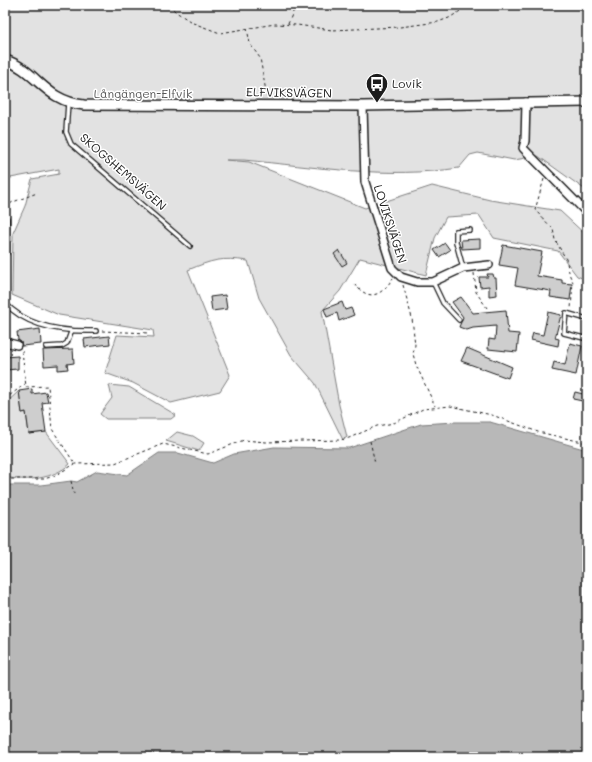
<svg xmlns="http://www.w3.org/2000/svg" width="592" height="762" viewBox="0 0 592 762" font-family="Mali,sans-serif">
  <rect width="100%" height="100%" fill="#fff"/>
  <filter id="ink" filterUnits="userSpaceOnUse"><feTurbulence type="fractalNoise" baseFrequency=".025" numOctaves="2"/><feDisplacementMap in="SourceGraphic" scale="8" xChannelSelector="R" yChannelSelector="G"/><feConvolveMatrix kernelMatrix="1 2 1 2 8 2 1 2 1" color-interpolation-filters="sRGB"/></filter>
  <g filter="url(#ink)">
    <g fill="#e2e2e2" stroke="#7f7f7f">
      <path d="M5,5H587V191L538,156L514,160L478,153L470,155L459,168C388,179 315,167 244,160H226L249,162L365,208L432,186L490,200L560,211L587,236V280L577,276L558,251L494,238L479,215L446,217L435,238L426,275L360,258L340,291L322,311L339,405L347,437L343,440L315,383L291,355L259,298L248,261C221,257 212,260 188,270L230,375L220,391L171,403L133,383L105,373L117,335L154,337L153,330L59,315L12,295L13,233L25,206L32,179L59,174V169L5,179Z"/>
      <polygon points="109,385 129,387 176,415 171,419 106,419 100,414 112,398"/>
      <path d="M19,391L22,413L26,412L29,434L46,432L70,464C53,479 27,482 5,477V404Z"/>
      <polygon points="177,432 193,436 204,443 199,451 166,441"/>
    </g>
    <polygon fill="#b8b8b8" stroke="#7a7a7a" points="455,422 490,422 587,450 587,757 5,757 5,485 41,485 71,481 77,482 97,471 127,475 159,453 178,453 213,463 234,454 274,447 349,448 421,424"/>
    <g fill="#cecece" stroke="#1c1c1c">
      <polygon points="480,239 480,248 462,249 461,240"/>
      <polygon points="445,243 450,250 439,257 434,250"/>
      <polygon points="503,245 542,252 537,276 562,280 562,283 572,284 570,300 550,297 551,291 515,285 518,268 499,265"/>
      <polygon points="339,250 347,263 342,266 334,254"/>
      <polygon points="487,274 493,274 494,278 496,278 497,295 489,296 489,286 480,287 479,277 488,277"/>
      <polygon points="225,295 227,309 212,311 210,297"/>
      <polygon points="461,297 473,313 506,310 508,333 519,334 517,352 488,349 489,339 495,340 496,326 473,328 467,330 459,327 463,317 452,302"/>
      <polygon points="342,302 345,310 351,308 354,315 339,321 337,313 327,317 324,309"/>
      <polygon points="548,312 561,315 555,338 559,339 558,346 531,340 533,333 543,335"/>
      <polygon points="40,329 41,344 22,346 21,342 18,340 17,332"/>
      <polygon points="109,336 110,344 85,347 84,339"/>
      <polygon points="570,343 582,346 576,375 552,370 554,362 565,365"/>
      <polygon points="467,348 512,367 508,378 461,361"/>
      <polygon points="73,349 74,363 67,364 68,369 58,370 58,365 44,366 43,350"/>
      <polygon points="18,356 18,369 5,370 5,357"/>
      <polygon points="32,389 32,394 46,392 48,402 42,403 46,432 29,434 26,412 22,413 19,391"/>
      <polygon points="575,392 587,395 587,402 573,399"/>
    </g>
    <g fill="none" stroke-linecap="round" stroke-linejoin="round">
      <g stroke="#1c1c1c" stroke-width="6">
        <g id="lane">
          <polyline points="68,103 66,132 71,144 190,246"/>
          <polyline points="463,268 456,242 456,231 470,230"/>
          <polyline points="433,282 443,303 459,320"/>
          <path d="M5,303C28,328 64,332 96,331"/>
          <polyline points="584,338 564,333 566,313 587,319"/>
          <polyline points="46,347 62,346 67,343 71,332"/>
        </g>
      </g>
      <g stroke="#1c1c1c" stroke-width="10">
        <g id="street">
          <polyline points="526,102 525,141 523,148 587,213"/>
          <polyline points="363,106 365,182 392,268 401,277 417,282 433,282 463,268 489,265"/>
          <polyline points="5,219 5,252"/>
          <polyline points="5,342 17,345"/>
        </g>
      </g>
      <g stroke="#1c1c1c" stroke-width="12">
        <path id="secondary" d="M5,60C37,70 44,101 84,105L363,106L587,102"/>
      </g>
      <g stroke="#1c1c1c" stroke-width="1" stroke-dasharray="3 3" stroke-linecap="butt">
        <polyline points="169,5 176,12 193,23 220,33 275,24 297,25 332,30 400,27 438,22 449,18 470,5"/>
        <polyline points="288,24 296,5"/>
        <polyline points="247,28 250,44 260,58 267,97"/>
        <polyline points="544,179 535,210 553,229 555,240 566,259 570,276 573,282 571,309"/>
        <polyline points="5,207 13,202 37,193"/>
        <polyline points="474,273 476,292 487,308"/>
        <path d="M354,284C370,302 381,296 393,278"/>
        <polyline points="403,285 412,318 415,345 413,354 416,365 435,406"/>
        <polyline points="102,331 149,333"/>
        <polyline points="22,351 26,387 48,386 52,429 75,464"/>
        <polyline points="5,399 25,384"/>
        <polyline points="370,441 375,463"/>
        <polyline points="5,479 44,479 54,476 75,464 115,463 163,444 208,454 244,440 266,442 340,440 349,438 377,426 394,423 423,409 450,406 492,415 538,432 587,443"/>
        <polyline points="71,481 74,494"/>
      </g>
      <use href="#lane" stroke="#fff" stroke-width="3.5"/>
      <use href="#street" stroke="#fff" stroke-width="7"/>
      <use href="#secondary" stroke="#fff" stroke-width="9"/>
    </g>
  </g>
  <defs>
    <g id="bus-pin" transform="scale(1.15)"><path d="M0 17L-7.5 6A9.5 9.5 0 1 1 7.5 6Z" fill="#1c1c1c" stroke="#fff"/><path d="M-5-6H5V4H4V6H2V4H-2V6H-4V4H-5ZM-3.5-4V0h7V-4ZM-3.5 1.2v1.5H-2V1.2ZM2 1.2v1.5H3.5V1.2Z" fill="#fff"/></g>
  </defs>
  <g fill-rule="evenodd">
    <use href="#bus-pin" x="377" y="84"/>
  </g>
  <g text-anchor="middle" stroke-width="3" stroke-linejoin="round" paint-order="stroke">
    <g font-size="12" fill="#1c1c1c" stroke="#fff" text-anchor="start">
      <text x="392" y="88">Lovik</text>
    </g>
    <g font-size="12" fill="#1c1c1c" stroke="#fff">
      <text transform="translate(289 93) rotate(1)" y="4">ELFVIKSVÄGEN</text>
      <text transform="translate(123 172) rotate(41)" y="4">SKOGSHEMSVÄGEN</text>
      <text transform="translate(390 224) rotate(72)" y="4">LOVIKSVÄGEN</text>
    </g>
    <g font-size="12" fill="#575757" stroke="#fff">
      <text x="143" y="98">Långängen-Elfvik</text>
    </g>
  </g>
  <rect width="592" height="762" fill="none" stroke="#fff" stroke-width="20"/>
  <rect x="10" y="10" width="572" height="742" fill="none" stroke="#1c1c1c" stroke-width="1.5" filter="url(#ink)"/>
</svg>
